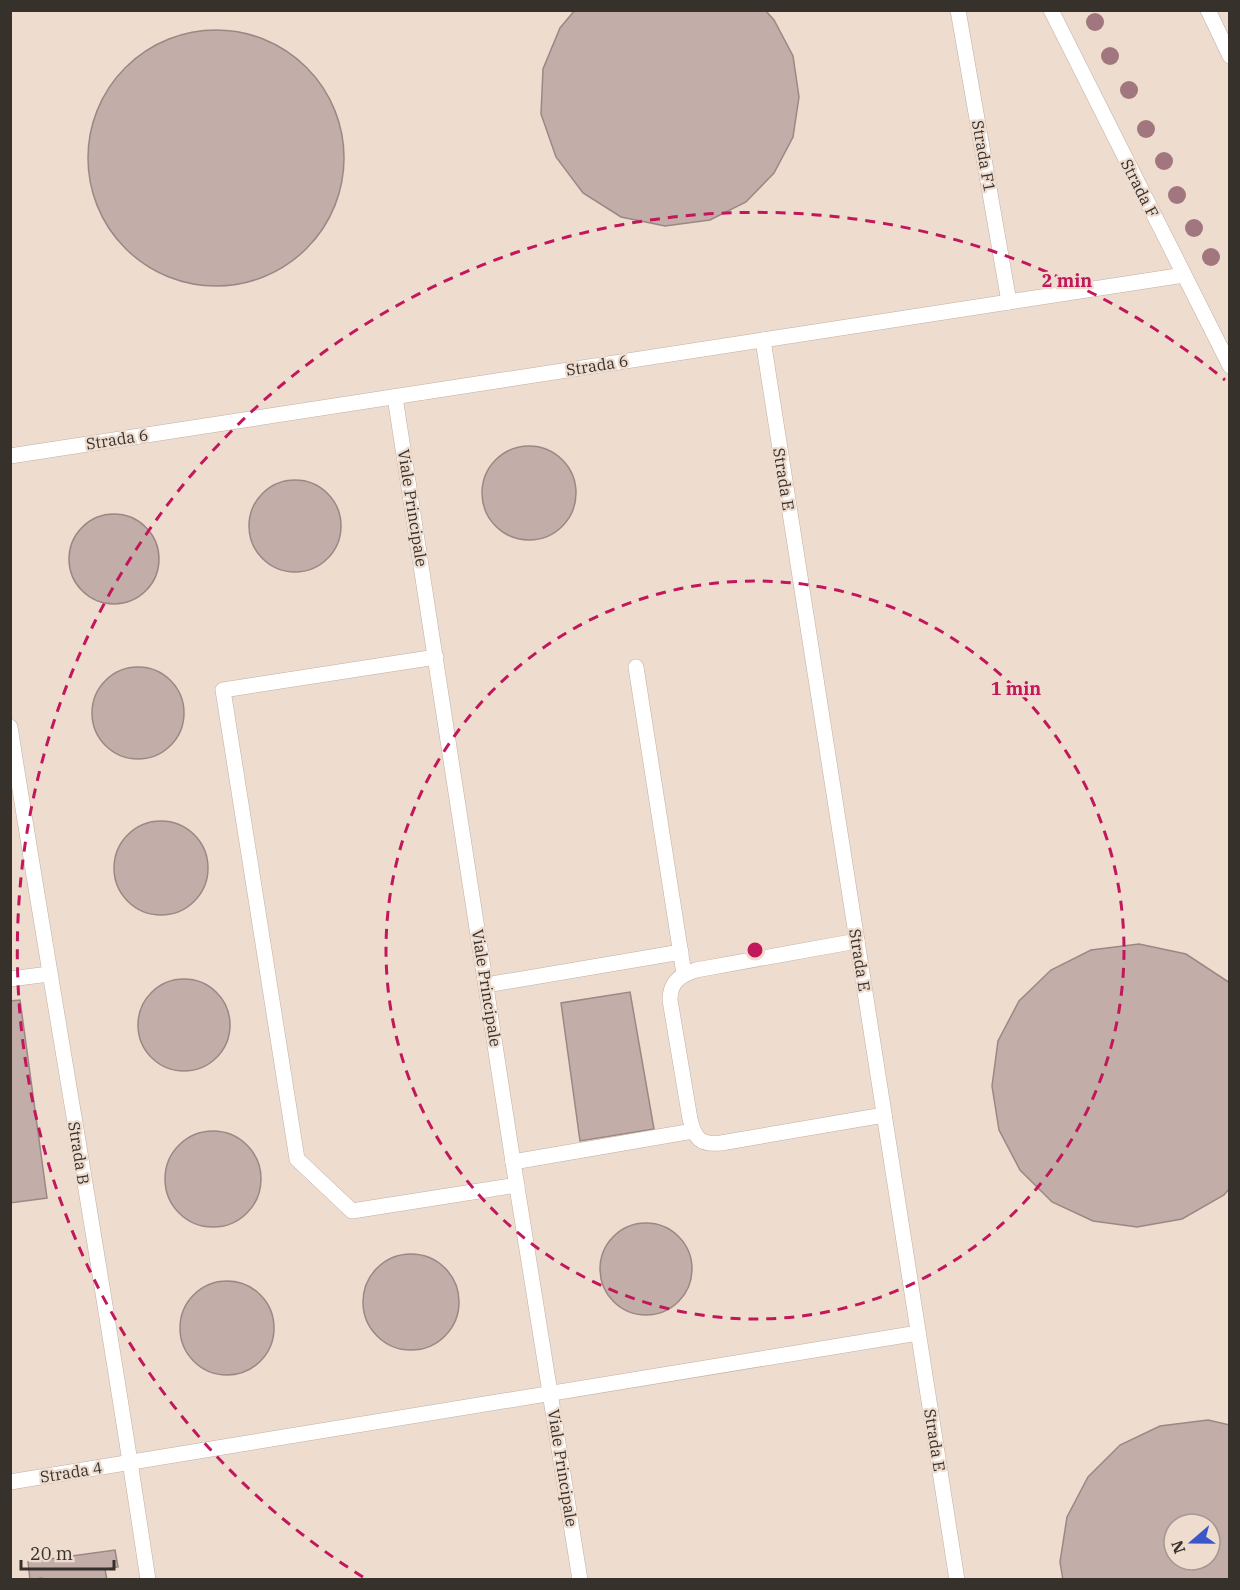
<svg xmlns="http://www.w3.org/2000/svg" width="1240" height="1590" viewBox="0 0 1240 1590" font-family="'IBM Plex Serif',serif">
  <rect width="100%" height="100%" fill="#eedccf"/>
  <g fill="#c2ada9" stroke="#9c8784" stroke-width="1.5" fill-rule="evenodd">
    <polygon points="575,10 765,10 774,20 793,56 799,97 793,137 774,173 746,202 710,220 665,226 621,217 583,193 556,157 541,114 543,69 560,28"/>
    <circle cx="216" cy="158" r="128"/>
    <circle cx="529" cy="493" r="47"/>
    <circle cx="295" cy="526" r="46"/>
    <circle cx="114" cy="559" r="45"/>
    <circle cx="138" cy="713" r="46"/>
    <circle cx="161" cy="868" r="47"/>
    <polygon points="1139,944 1186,954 1230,983 1230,1188 1224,1195 1182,1219 1137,1227 1093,1221 1052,1202 1020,1170 999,1130 992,1086 998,1041 1019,1001 1051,970 1091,950"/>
    <circle cx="184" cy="1025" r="46"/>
    <polygon points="630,992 654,1129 580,1141 561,1003"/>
    <polygon points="20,1000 47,1198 10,1203 10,1001"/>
    <circle cx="213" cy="1179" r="48"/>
    <circle cx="646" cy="1269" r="46"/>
    <circle cx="411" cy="1302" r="48"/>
    <circle cx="227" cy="1328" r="47"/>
    <path d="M1208,1420L1230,1425V1580H1063L1060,1562L1067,1517L1088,1477L1120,1445L1160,1426ZM1174,1524H1210V1560H1174Z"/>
    <polygon points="115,1550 118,1567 105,1569 107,1580 42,1580 42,1578 30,1580 28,1562"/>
  </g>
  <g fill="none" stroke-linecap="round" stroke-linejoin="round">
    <g stroke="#c0afa3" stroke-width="16">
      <g id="lane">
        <polyline points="958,10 1009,302"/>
        <polyline points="1051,10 1230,366"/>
        <polyline points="1208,10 1230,56"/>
        <polyline points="763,340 957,1580"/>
        <polyline points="395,397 513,1162 580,1580"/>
        <polyline points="10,456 1184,275"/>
        <polyline points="436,657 223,690 297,1159 352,1211 517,1185"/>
        <polyline points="636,667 684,974"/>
        <path d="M10,727C55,1012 106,1295 148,1580"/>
        <path d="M857,941L696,970C680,975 670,982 670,1000L690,1119C695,1139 700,1145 721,1143L884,1115"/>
        <polyline points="10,979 49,974"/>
        <polyline points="486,985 681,952"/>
        <polyline points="513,1162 693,1131"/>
        <polyline points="10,1482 918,1333"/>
      </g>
    </g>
    <use href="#lane" stroke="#fff" stroke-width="15"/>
  </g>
  <g fill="#a1767e">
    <circle cx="1095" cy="22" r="9"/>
    <circle cx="1110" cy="56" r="9"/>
    <circle cx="1129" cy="90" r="9"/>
    <circle cx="1146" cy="129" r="9"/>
    <circle cx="1164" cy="161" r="9"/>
    <circle cx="1177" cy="195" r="9"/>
    <circle cx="1194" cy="228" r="9"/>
    <circle cx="1211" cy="257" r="9"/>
  </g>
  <g fill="none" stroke="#c2185b" stroke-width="3" stroke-dasharray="10 8">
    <circle cx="755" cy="950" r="369"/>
    <path d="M363 1577A739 739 0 1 1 1225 380"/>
  </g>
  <g text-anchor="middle" stroke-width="4.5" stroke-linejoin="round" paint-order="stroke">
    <g font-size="16" fill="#37312c" stroke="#eedccf">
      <text transform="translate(984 156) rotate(80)" y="6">Strada F1</text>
      <text transform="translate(1140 188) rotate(63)" y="6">Strada F</text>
      <text transform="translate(597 365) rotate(-9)" y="6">Strada 6</text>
      <text transform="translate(117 439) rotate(-9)" y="6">Strada 6</text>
      <text transform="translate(784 479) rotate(81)" y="6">Strada E</text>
      <text transform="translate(413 508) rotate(81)" y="6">Viale Principale</text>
      <text transform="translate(860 960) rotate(81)" y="6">Strada E</text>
      <text transform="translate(487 988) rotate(81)" y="6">Viale Principale</text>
      <text transform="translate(79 1153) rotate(81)" y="6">Strada B</text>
      <text transform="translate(935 1440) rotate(81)" y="6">Strada E</text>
      <text transform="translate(563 1468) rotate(81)" y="6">Viale Principale</text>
      <text transform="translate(71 1472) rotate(-9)" y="6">Strada 4</text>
    </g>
  </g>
  <circle cx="755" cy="950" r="9" fill="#c2185b" stroke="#eedccf" stroke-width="3"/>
  <g font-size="18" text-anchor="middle" font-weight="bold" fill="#c2185b" stroke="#eedccf" stroke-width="4.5" stroke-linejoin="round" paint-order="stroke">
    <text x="1067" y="287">2 min</text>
    <text x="1016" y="695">1 min</text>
  </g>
  <rect width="1240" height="1590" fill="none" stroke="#37312c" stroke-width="24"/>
  <g transform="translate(1192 1542) rotate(250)"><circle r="28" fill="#eedccf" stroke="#a5988e" stroke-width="1.5"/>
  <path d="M0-4.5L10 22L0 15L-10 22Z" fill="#3b56c8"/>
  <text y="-9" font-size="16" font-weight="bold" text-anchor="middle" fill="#37312c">N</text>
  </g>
  <path d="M21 1560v9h93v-9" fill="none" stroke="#37312c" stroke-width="3"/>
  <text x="30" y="1560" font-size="18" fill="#37312c" stroke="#eedccf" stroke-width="4.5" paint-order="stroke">20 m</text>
</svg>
